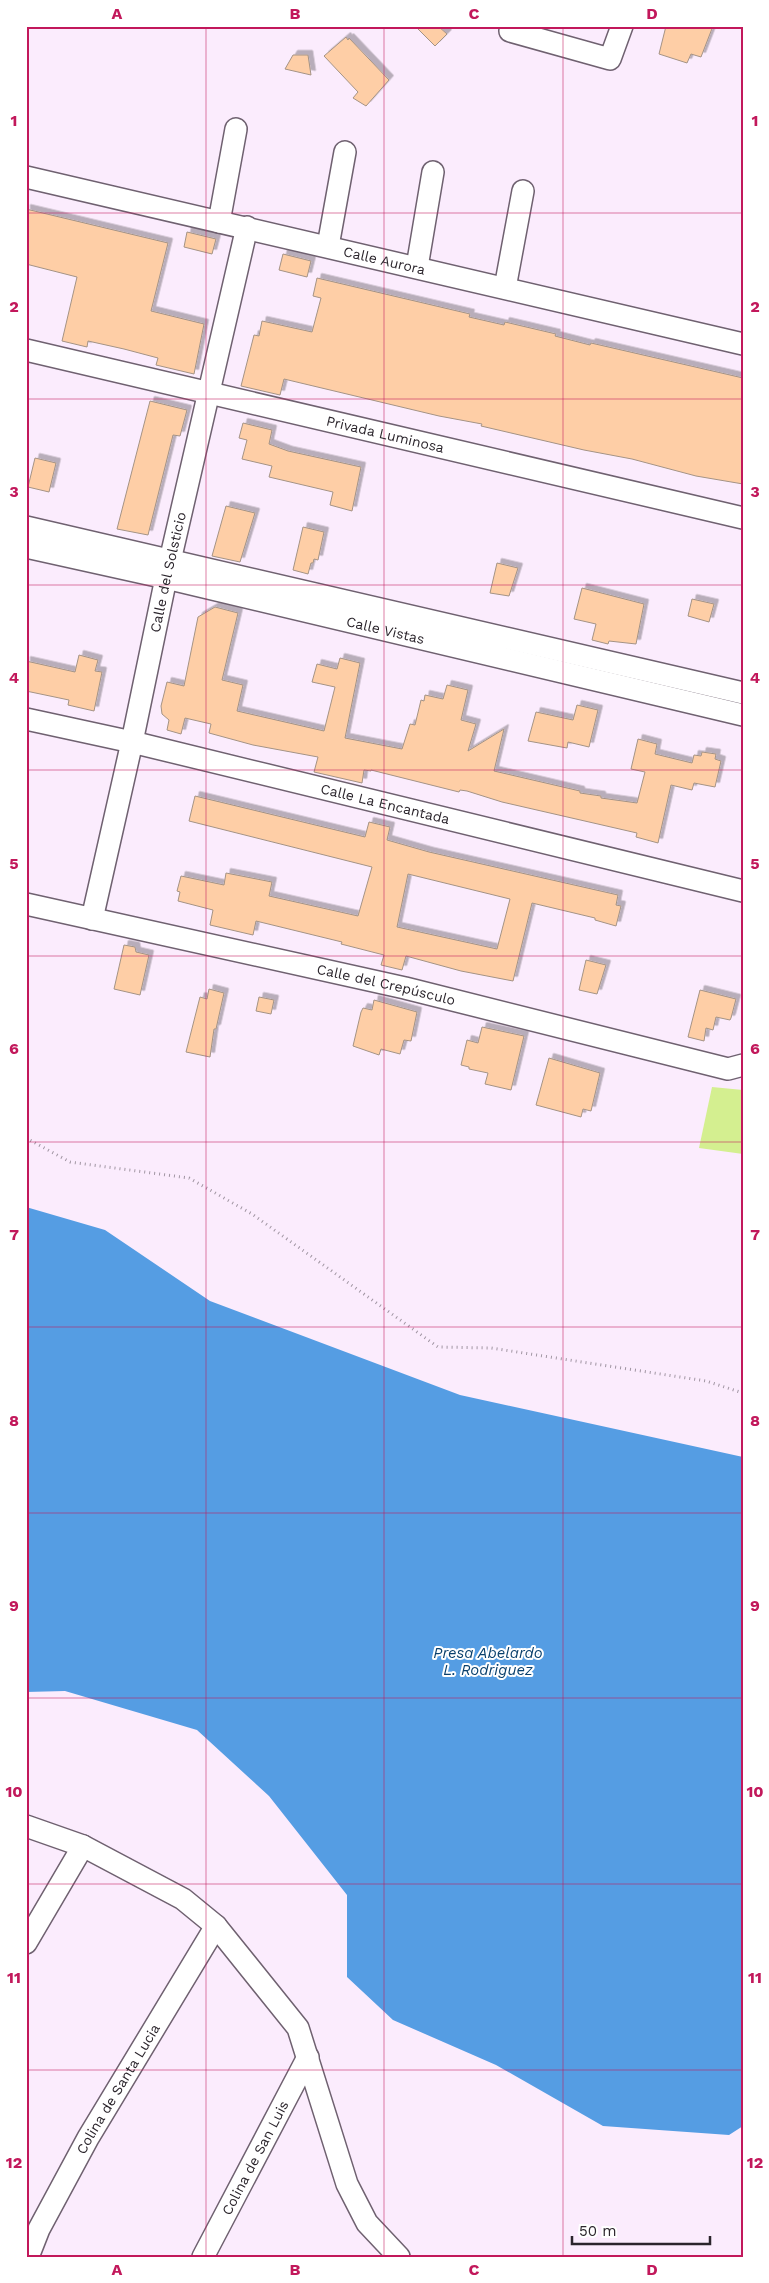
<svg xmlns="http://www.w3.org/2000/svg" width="769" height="2283" viewBox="0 0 769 2283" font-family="'Work Sans',sans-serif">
  <defs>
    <filter id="shadow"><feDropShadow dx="4.5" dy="-4.5" stdDeviation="0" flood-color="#0004"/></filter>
  </defs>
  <rect width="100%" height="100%" fill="#fbecfd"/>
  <polygon fill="#d4ef90" points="712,1087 743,1090 743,1154 699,1148"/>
  <polygon fill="#559de3" points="26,1207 105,1230 210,1301 460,1395 743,1457 743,2126 729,2135 603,2126 496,2065 393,2020 347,1977 347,1895 269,1796 197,1730 65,1691 26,1692"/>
  <g fill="#fecea6" stroke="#a49385" fill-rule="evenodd" filter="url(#shadow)">
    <polygon points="415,26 438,26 447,34 435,46"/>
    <polygon points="666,26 713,26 701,57 691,54 687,63 659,54"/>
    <polygon points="346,37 348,40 349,38 389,80 366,106 353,98 358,92 324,56"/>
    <polygon points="293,55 308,55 311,75 285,69"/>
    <polygon points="26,209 168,243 151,311 204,324 194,374 156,365 158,358 124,349 88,341 87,347 62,341 77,277 26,264"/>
    <polygon points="187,232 216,239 212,254 184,247"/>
    <polygon points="283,254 311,261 307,277 279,270"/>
    <polygon points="317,278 470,314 469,317 504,325 505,322 556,334 555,336 590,345 591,343 743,378 743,484 696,476 632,459 584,450 481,426 482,424 439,416 284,379 280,395 241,386 254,335 259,336 262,321 312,332 321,298 313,296"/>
    <polygon points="150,401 187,410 180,436 173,435 148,535 117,529"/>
    <polygon points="243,423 272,430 269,444 288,451 361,467 352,511 330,505 333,492 269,477 272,466 242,459 247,440 239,438"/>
    <polygon points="35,458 56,463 49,492 28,487"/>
    <polygon points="226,506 255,513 240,562 212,556"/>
    <polygon points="303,527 324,532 318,560 314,559 313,563 311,563 308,574 293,570"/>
    <polygon points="497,563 518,568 509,596 490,593"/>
    <polygon points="582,588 644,604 636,644 609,641 608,644 592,640 596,624 574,619"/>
    <polygon points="692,599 714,604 709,622 688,616"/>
    <polygon points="215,607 238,613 222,680 243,685 237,711 324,731 335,687 312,682 317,664 337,669 340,658 360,663 345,738 402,749 410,724 415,725 421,700 424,701 425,695 443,699 447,685 468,690 461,720 476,724 468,751 504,729 494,771 580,791 580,793 601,796 601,798 637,803 645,772 631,769 638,739 657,744 655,754 692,763 694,755 701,756 702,752 716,754 715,759 721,761 715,787 694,783 692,790 671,785 658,843 636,837 637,833 502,802 467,791 460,790 459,792 371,770 371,771 364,770 362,783 314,772 318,757 253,745 209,733 211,724 185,718 181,734 167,730 169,720 162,714 161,706 167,682 184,686 198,617"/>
    <polygon points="79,655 98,660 95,671 102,672 94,711 68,705 69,700 26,691 26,661 75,672"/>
    <polygon points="577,705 598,710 589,747 568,742 567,748 528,741 536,712 573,720"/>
    <path d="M195,796L365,837L369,822L390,827L387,840L429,852L618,895L616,905L621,906L616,926L595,920V918L532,903L513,981L461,971L406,956L402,970L381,965L384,955L341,944L342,942L256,921L253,935L210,925L213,910L178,901L180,892L177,891L181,876L224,885L226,873L272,882L269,896L358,916L372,867L189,821ZM408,874L510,899L497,949L397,927Z"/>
    <polygon points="124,945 135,947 136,952 149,955 140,995 114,989"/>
    <polygon points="586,960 606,965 597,994 579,990"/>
    <polygon points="209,989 224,993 216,1029 214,1029 210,1057 186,1052 200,997 207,999"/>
    <polygon points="700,990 736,999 731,1018 730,1020 716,1017 713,1030 706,1028 704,1041 688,1037"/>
    <polygon points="259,997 274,1000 271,1014 256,1011"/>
    <polygon points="374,1000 417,1012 411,1041 404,1040 400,1054 381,1049 379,1055 353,1046 361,1012 363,1008 372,1010"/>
    <polygon points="482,1027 524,1036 511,1090 485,1084 488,1073 469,1069 469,1067 461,1065 467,1040 478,1043"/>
    <polygon points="549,1058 600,1073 591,1111 583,1109 581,1117 536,1105"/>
  </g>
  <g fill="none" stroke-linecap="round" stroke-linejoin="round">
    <g stroke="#6f6170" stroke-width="24">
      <g id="minor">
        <polyline points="510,31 610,59 622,26"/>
        <path id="s1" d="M26,177L743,344"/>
        <polyline points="219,222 236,129"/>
        <polyline points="328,246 345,152"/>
        <polyline points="417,267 433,172"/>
        <polyline points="505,288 523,191"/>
        <path id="s2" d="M26,350L743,518"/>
        <polyline points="26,527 743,693"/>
        <path id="s3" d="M26,547L166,578L743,715"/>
        <path id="s4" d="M26,719L132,742L743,891"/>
        <path id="s5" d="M26,904L405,988L728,1069L743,1065"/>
        <path id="s6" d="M92,919L132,742L166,578L247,227"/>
        <polyline points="26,1826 83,1846 183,1899 216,1926 298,2028 347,2184 367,2223 399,2257"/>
        <polyline points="26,1943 83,1846"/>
        <path id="s7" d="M28,2257L39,2229L88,2138L216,1926"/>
        <path id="s8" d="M203,2257L308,2057"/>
      </g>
    </g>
    <polyline stroke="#a095a2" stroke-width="3" stroke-dasharray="1 4" stroke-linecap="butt" points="26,1138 70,1162 189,1178 252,1214 438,1347 491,1348 706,1381 743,1393"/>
    <use href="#minor" stroke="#fff" stroke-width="21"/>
  </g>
  <path fill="none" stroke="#c2185b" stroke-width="1" stroke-opacity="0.55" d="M206,26V2257M384,26V2257M563,26V2257M26,213H743M26,399H743M26,585H743M26,770H743M26,956H743M26,1142H743M26,1327H743M26,1513H743M26,1698H743M26,1884H743M26,2070H743"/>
  <g text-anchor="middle" stroke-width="4" stroke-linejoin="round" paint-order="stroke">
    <g font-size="14" fill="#2b252c" stroke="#fff">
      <text dy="5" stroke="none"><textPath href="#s1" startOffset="368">Calle Aurora</textPath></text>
      <text dy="5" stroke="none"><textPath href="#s2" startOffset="369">Privada Luminosa</textPath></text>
      <text dy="5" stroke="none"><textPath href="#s6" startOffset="355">Calle del Solsticio</textPath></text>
      <text dy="5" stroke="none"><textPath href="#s3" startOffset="369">Calle Vistas</textPath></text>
      <text dy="5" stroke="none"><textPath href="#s4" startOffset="369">Calle La Encantada</textPath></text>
      <text dy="5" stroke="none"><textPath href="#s5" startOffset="369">Calle del Crepúsculo</textPath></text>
      <text dy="5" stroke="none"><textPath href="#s7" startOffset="191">Colina de Santa Lucia</textPath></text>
      <text dy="5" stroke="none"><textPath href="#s8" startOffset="112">Colina de San Luis</textPath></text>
    </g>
    <g font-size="15" font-style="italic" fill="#09406d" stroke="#fff">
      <text x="488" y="1658">Presa Abelardo<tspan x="488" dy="17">L. Rodriguez</tspan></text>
    </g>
  </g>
  <rect width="769" height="2283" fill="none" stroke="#ffffff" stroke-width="55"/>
  <path d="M572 2236v8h138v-8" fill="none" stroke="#2b252c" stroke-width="2.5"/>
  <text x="579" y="2236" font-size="15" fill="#2b252c" stroke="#ffffff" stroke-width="4" paint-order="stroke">50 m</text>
  <rect x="28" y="28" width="714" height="2228" fill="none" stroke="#c2185b" stroke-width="2"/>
  <g font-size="16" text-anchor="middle" font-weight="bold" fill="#c2185b">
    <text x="117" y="19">A</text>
    <text x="295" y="19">B</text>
    <text x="474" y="19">C</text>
    <text x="652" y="19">D</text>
    <text x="14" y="126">1</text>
    <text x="755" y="126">1</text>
    <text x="14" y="312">2</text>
    <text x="755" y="312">2</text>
    <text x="14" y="497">3</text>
    <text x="755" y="497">3</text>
    <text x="14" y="683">4</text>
    <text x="755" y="683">4</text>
    <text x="14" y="869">5</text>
    <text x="755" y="869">5</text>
    <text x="14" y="1054">6</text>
    <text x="755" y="1054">6</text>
    <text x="14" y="1240">7</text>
    <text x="755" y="1240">7</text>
    <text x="14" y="1426">8</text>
    <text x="755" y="1426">8</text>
    <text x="14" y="1611">9</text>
    <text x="755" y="1611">9</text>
    <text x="14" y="1797">10</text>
    <text x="755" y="1797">10</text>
    <text x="14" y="1983">11</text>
    <text x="755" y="1983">11</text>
    <text x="14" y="2168">12</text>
    <text x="755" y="2168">12</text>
    <text x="117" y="2275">A</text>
    <text x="295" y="2275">B</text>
    <text x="474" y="2275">C</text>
    <text x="652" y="2275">D</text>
  </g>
</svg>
